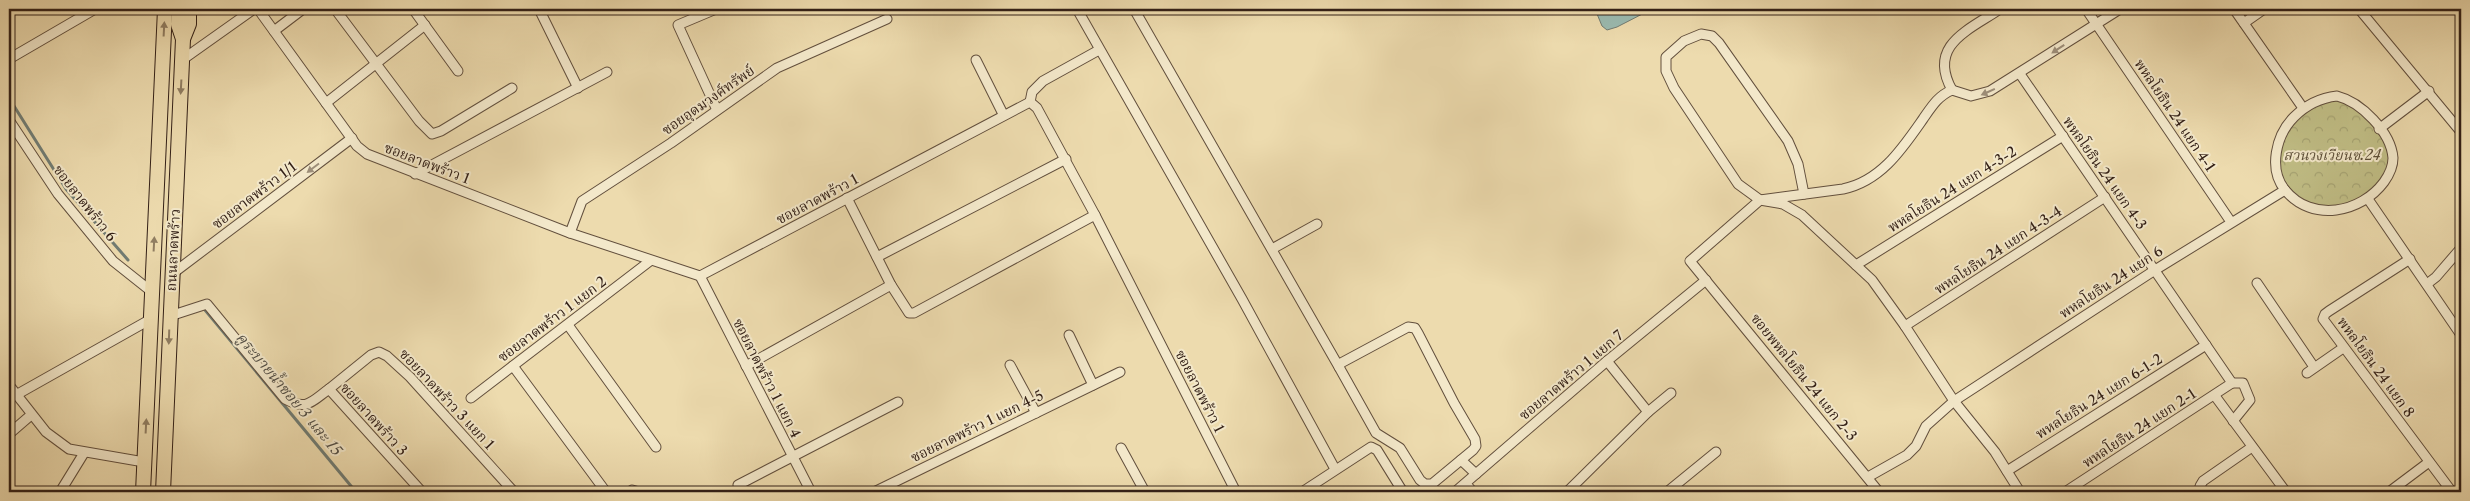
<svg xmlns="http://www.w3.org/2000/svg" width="2470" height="501" viewBox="0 0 2470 501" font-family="'Libre Caslon Text','Noto Serif Thai',serif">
  <defs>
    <pattern id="park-crowns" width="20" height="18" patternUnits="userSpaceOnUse" patternTransform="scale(1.25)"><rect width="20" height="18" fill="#c0bd85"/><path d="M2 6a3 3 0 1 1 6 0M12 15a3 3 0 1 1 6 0" fill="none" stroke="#a5a272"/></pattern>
  </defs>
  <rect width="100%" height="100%" fill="#eddbae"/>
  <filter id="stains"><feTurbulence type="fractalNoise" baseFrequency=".004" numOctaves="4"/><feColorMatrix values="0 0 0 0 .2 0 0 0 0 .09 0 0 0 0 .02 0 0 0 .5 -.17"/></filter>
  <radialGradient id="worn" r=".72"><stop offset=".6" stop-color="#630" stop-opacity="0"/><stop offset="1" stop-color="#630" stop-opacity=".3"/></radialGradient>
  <polygon fill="url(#park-crowns)" stroke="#7a6e4e" points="2328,97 2350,101 2369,117 2391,149 2389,173 2372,196 2350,207 2318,209 2292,196 2279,176 2277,150 2303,108"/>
  <polygon fill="#9abab0" stroke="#717c73" points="1595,9 1652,9 1617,27 1607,30 1602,26"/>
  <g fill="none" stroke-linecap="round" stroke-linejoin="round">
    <g stroke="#717c73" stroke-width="3">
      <polyline points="9,98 66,189 128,260"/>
      <polyline points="205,310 356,492"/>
    </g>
    <g stroke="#624f3d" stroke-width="11">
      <g id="street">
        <polyline points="258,9 357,146 367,154 570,233 700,276 1030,102 1037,108 1095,215 1236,492"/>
        <polyline points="335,9 419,121 432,134 441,131 512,88"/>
        <polyline points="413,9 458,71"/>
        <polyline points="539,9 578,88"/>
        <polyline points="716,9 678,25 717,110"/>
        <polyline points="1077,9 1242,299 1335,469"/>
        <polyline points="1134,9 1339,367"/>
        <polyline points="2086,9 2231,222"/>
        <polyline points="2234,9 2303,108"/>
        <polyline points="2359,9 2461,132"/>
        <polyline points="2244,23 2264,9"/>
        <polyline points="274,31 303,9"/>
        <polyline points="9,59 95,9"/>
        <polyline points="182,60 254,9"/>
        <polyline points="976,60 1003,114"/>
        <polyline points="2020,74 2232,383 2065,492"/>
        <polyline points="1952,90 1971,96 1990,91 2120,9"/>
        <path d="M1952,90C1927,45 1969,30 2000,9"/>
        <path d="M2337,96C2361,102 2391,132 2393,158C2393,167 2389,175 2384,182C2361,213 2312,223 2285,190C2268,169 2276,135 2294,117C2306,105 2319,98 2337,96Z"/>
        <polyline points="1030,102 1032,92 1043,81 1099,50"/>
        <polyline points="326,103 425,25"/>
        <polyline points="9,120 58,194 113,261 152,292"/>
        <polyline points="2379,129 2429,91"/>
        <polyline points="415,174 607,72"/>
        <polyline points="1804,194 1798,164 1788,141 1719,43 1712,36 1701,34 1684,41 1666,57 1666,71 1674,88 1738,184 1760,200 1783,204 1802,215 1872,280 1905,326 1954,401 1995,452 2020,492"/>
        <polyline points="847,198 891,285 909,313 914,313 1095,215"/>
        <polyline points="2368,199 2461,335"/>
        <polyline points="570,233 582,201 671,143 777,68 887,19"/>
        <polyline points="1272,249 1317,224"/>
        <polyline points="877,257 1066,159"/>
        <polyline points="2410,259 2329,311 2325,314 2323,319 2452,492"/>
        <polyline points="1856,265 2063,136"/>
        <polyline points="172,274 352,138"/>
        <polyline points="700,276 811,492"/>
        <polyline points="2257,283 2314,367"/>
        <polyline points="2427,284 2436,277 2461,248"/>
        <path d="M170,316L207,304L285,399C307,411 311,402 329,389L422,492"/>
        <polyline points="568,325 656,447"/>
        <polyline points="1905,326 2105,197"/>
        <polygon points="1408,327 1415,328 1418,333 1454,403 1475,439 1476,446 1473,450 1432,484 1425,484 1420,480 1400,448 1376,433 1339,367 1341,363"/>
        <polyline points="1069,335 1093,385"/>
        <polyline points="1607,361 1648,412"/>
        <polyline points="1010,365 1036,413"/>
        <polyline points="513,366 606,492"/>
        <polyline points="746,366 891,285"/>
        <polyline points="2307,373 2343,348"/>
        <polyline points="2232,383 2243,383 2250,400 2233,421"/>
        <polyline points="9,385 46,432 69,449 144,462"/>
        <polyline points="329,389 371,355 379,352 387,356 410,377 514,492"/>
        <polyline points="16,395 151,319"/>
        <polyline points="2215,396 2286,492"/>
        <polyline points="471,398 650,261"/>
        <polyline points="9,434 31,415"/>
        <polyline points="1121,448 1145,492"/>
        <polyline points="1461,460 1476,474"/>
        <polyline points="2007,471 2206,345"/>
        <polyline points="1868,477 1907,455 1916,446 1926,426 1954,401 2155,270 2285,190"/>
        <polyline points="1466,484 1473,492"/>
        <polyline points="738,485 898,402"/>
        <polyline points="1568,491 1648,412 1671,393"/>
        <polyline points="60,492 84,453"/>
        <polyline points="629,492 632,490 639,492"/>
        <polyline points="874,492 1120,372"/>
        <polyline points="1302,492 1371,447 1377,450 1403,492"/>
        <polyline points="1455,492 1607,361 1706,280"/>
        <polyline points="1667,492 1716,452"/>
        <path d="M1879,492L1690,261L1760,200L1843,189C1881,181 1902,149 1923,119C1932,106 1938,96 1952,90"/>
        <polyline points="2203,492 2200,486 2203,481 2252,447"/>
        <polyline points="2389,492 2429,462"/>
      </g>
    </g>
    <g stroke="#332017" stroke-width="16">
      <g id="primary">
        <polyline points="179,9 178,24 183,39"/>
        <polyline points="143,492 165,9"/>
        <polyline points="163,492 183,39 189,24 189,9"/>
      </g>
    </g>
    <use href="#street" stroke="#f3e8ca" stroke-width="9"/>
    <use href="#primary" stroke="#eddbae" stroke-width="14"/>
  </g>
  <defs><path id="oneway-solid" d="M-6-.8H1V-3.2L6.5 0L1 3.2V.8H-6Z" transform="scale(1.25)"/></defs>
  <g fill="#907e62">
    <use href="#oneway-solid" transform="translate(164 29) rotate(-87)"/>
    <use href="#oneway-solid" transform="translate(181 87) rotate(93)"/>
    <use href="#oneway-solid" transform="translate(154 244) rotate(-87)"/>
    <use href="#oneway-solid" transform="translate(169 337) rotate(92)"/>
    <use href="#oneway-solid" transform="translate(146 426) rotate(-87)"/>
  </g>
  <g fill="#9d8e79">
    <use href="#oneway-solid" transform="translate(2058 49) rotate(147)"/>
    <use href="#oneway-solid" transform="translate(1988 92) rotate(156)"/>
    <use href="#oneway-solid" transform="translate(313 168) rotate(143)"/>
  </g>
  <g text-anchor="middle" stroke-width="4" stroke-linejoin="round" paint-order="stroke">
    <g font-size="14" fill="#332017" stroke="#f3e8ca">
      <text transform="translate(708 100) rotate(-35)" y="5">ซอยอุดมวงศ์ทรัพย์</text>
      <text transform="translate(2175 115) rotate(56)" y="5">พหลโยธิน 24 แยก 4-1</text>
      <text transform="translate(427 163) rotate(21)" y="5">ซอยลาดพร้าว 1</text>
      <text transform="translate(2105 173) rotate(55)" y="5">พหลโยธิน 24 แยก 4-3</text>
      <text transform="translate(1952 189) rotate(-32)" y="5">พหลโยธิน 24 แยก 4-3-2</text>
      <text transform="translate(254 195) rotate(-37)" y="5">ซอยลาดพร้าว 1/1</text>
      <text transform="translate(817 199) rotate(-28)" y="5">ซอยลาดพร้าว 1</text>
      <text transform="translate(85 203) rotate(52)" y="5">ซอยลาดพร้าว 6</text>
      <text transform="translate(173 250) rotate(-87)" y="5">ถนนลาดพร้าว</text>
      <text transform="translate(1998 250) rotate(-33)" y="5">พหลโยธิน 24 แยก 4-3-4</text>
      <text transform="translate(2111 282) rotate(-33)" y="5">พหลโยธิน 24 แยก 6</text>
      <text transform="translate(552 319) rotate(-37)" y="5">ซอยลาดพร้าว 1 แยก 2</text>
      <text transform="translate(2376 367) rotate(54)" y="5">พหลโยธิน 24 แยก 8</text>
      <text transform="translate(1571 375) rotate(-40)" y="5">ซอยลาดพร้าว 1 แยก 7</text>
      <text transform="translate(1804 377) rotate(51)" y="5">ซอยพหลโยธิน 24 แยก 2-3</text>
      <text transform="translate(767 378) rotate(63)" y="5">ซอยลาดพร้าว 1 แยก 4</text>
      <text transform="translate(1200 391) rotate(63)" y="5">ซอยลาดพร้าว 1</text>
      <text transform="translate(2099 396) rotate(-32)" y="5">พหลโยธิน 24 แยก 6-1-2</text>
      <text transform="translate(447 399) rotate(47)" y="5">ซอยลาดพร้าว 3 แยก 1</text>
      <text transform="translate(374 419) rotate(48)" y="5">ซอยลาดพร้าว 3</text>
      <text transform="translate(977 426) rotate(-26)" y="5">ซอยลาดพร้าว 1 แยก 4-5</text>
      <text transform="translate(2139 428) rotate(-33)" y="5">พหลโยธิน 24 แยก 2-1</text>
    </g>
    <g font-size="14" font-style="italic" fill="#5d4f38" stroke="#f3e8ca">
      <text x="2332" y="160">สวนวงเวียนซ.24</text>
    </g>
    <g font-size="15" font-style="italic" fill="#524e45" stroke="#f3e8ca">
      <text transform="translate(289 394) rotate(50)" y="5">คูระบายน้ำซอย 3 และ 15</text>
    </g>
  </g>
  <rect width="2470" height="501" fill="none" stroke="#eddbae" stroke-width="30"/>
  <rect x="10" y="10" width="2450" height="481" fill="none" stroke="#332017" stroke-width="2.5"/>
  <rect x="15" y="15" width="2440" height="471" fill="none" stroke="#332017"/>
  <rect width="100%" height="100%" filter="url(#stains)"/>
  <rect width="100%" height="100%" fill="url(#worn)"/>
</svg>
